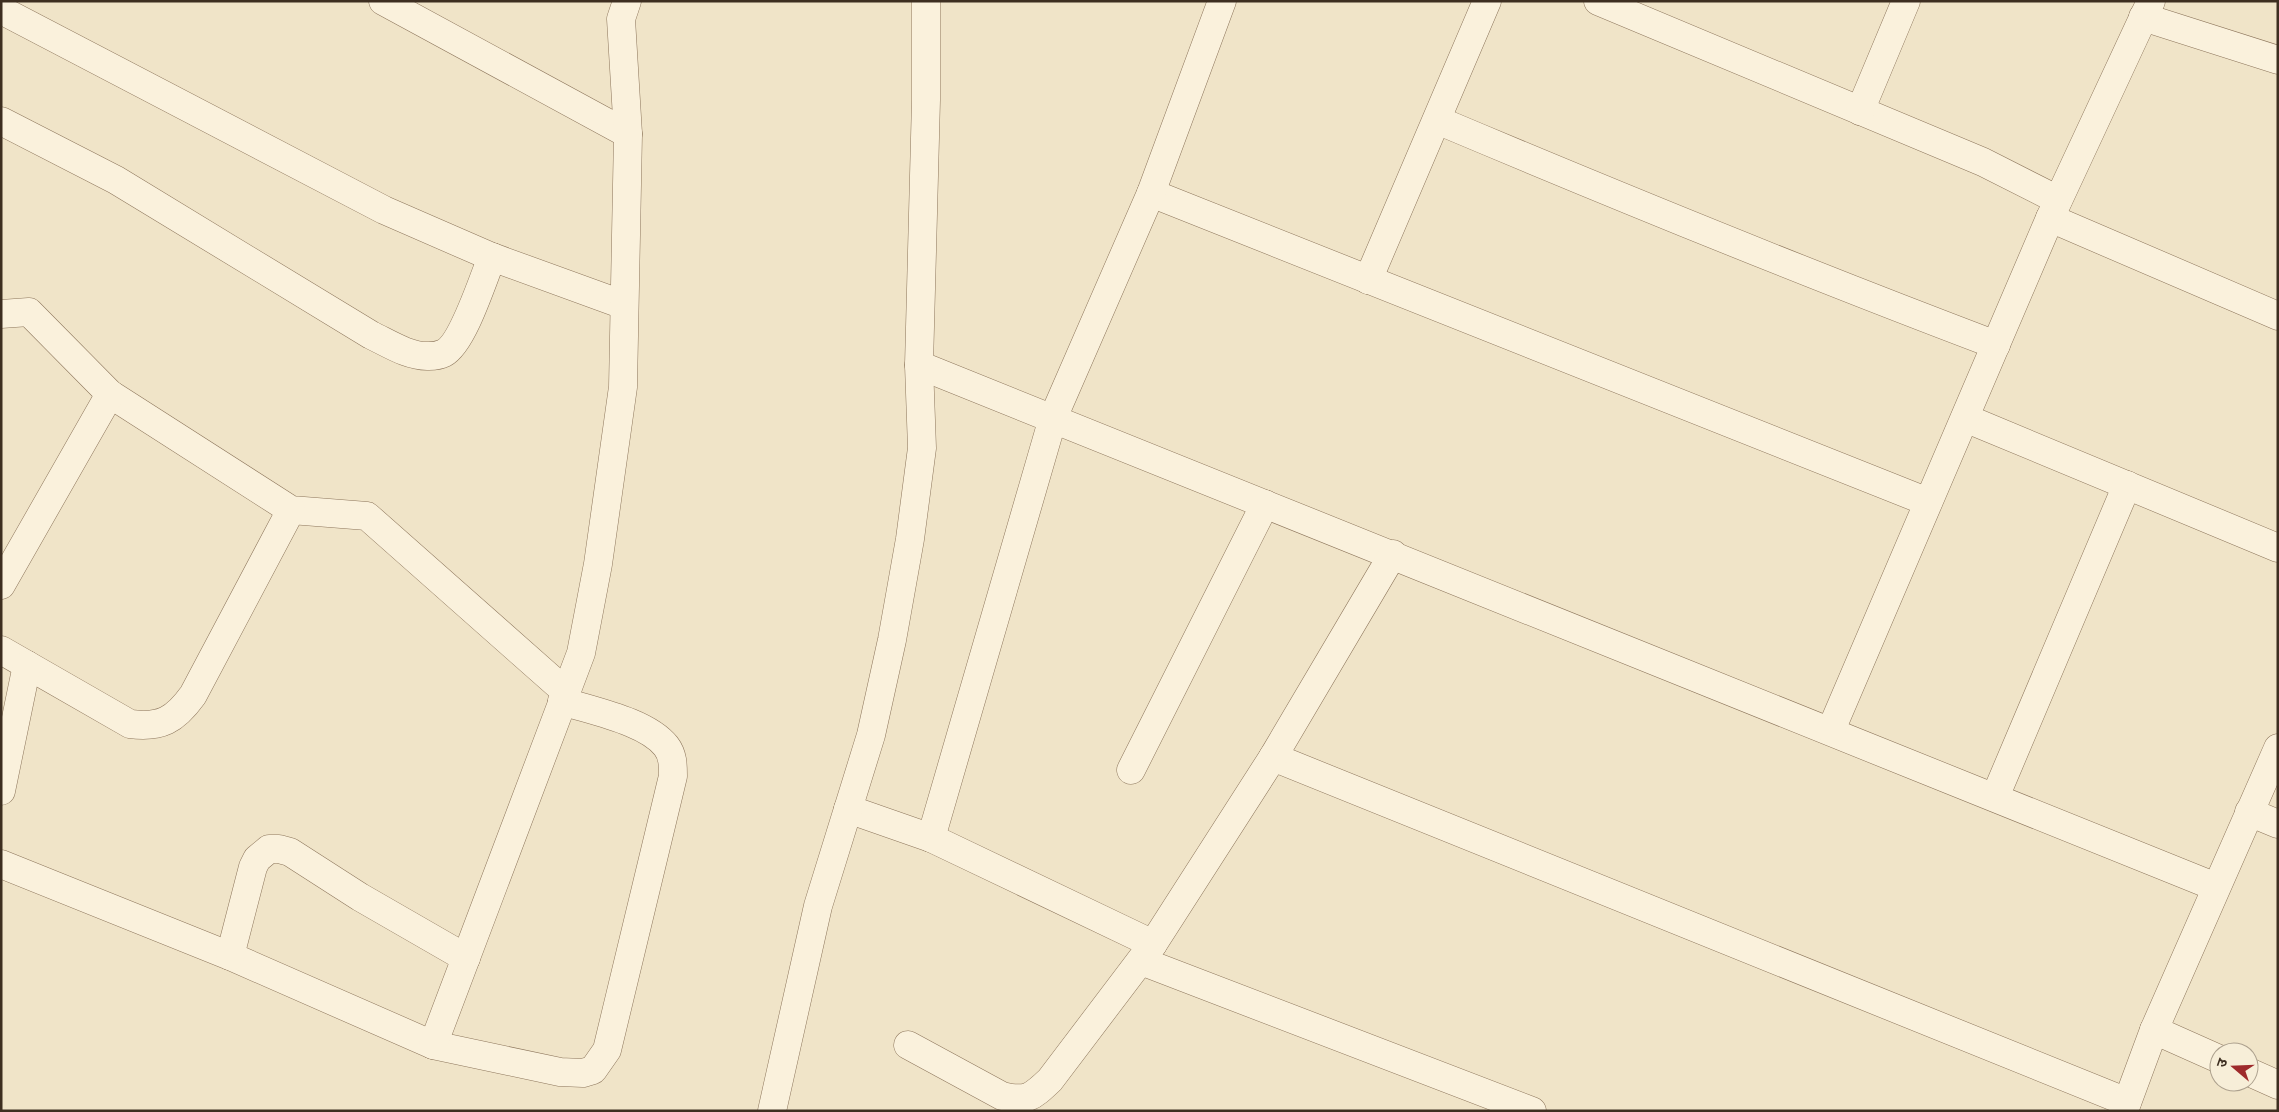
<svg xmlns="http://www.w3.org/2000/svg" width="2279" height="1112" viewBox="0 0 2279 1112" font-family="Georgia,'Noto Sans Devanagari',serif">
  <rect width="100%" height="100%" fill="#f0e4c8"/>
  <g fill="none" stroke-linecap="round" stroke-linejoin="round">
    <g stroke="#8d765c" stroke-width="29">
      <g id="street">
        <polyline points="383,1 628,134"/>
        <polyline points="1598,1 1983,162 2058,200"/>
        <polyline points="1,10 384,210 492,257 624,305"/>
        <polyline points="2143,17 2278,60"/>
        <polyline points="1860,111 1906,1"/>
        <path d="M1437,120C1622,198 1808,274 1996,345"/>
        <path d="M1,121L116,180L371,335C388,343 409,357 429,356C433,356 440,355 444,353C463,343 483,279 492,257"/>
        <polyline points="1151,193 1928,502"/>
        <polyline points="2050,218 2278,316"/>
        <polyline points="1368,280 1487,1"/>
        <polyline points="1,314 29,312 110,394 291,510 367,516 566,692"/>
        <polyline points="919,365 2216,887"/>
        <polyline points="1965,418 2278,548"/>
        <polyline points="1,585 110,394"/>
        <path d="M1,650L130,724C161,728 175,720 193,695L291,510"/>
        <polyline points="1831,730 2050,218 2151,1"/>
        <polyline points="1273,757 2127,1102"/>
        <polyline points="1131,770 1265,504"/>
        <polyline points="1,791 27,665"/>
        <polyline points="1995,797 2127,485"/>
        <polyline points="848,809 931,838 1153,944"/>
        <polyline points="2249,812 2278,824"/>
        <polyline points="931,838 1053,418 1151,193 1222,1"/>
        <path d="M1,864L230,956L433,1045L560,1072L583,1073L593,1070L607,1050L673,776C673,765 673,755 666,746C646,721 592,711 562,701"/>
        <polyline points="230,956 253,867 257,859 269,849 279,849 290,852 360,897 466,958"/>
        <polyline points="1141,961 1532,1111"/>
        <polyline points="2154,1030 2219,1059"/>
        <polyline points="433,1045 581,653 598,564 623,387 628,134 621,19 627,1"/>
        <path d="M908,1045L1002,1096C1027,1102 1032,1097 1050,1080L1153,944L1273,757L1393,554"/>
        <polyline points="2249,1072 2278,1085"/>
        <polyline points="772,1111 818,906 871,735 892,640 910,539 922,448 919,365 926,100 926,1"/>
        <polyline points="2124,1111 2154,1030 2278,748"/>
      </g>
    </g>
    <use href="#street" stroke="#faf1dc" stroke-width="28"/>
  </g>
  <rect width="2279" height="1112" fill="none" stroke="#3d2e20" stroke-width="5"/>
  <g transform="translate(2234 1067) rotate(289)"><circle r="24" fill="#f7eed8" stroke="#ada18e"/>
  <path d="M0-4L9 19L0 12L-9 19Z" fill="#9e2a2b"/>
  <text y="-8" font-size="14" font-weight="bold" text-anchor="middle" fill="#3d2e20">उ</text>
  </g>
</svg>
